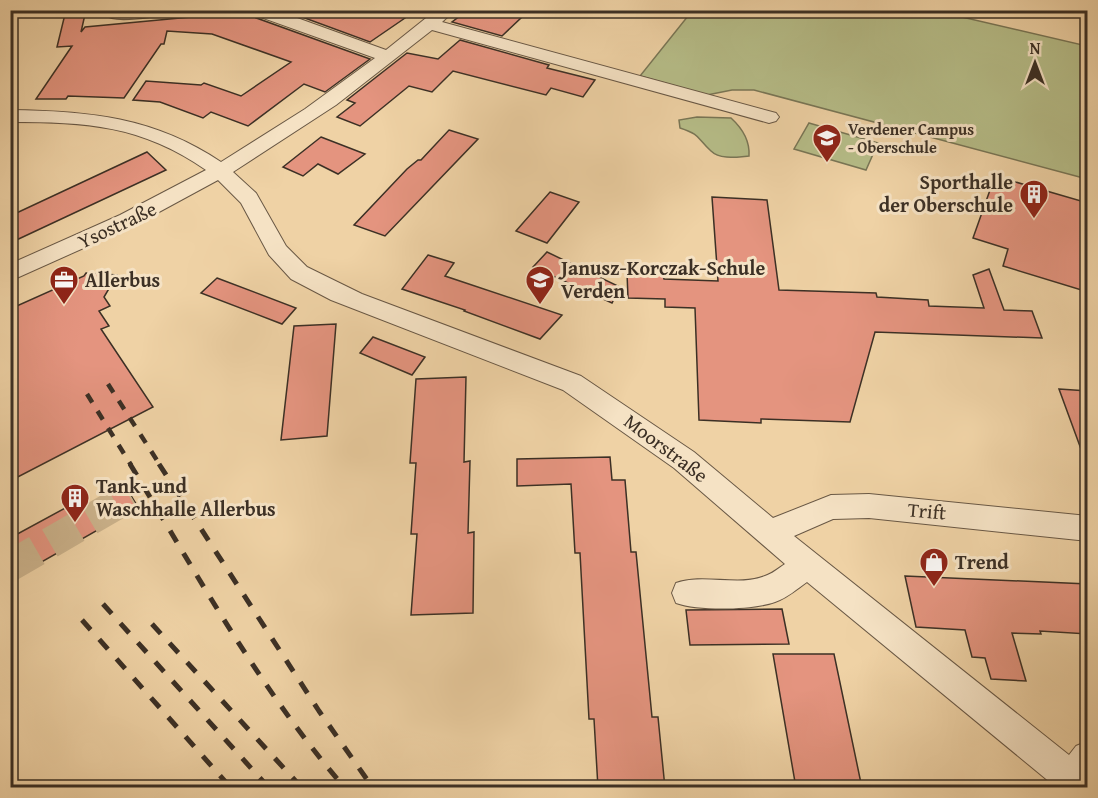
<svg xmlns="http://www.w3.org/2000/svg" width="1098" height="798" viewBox="0 0 1098 798" font-family="'Gentium Book Plus',serif">
  <rect width="100%" height="100%" fill="#efd2a5"/>
  <filter id="stains"><feTurbulence type="fractalNoise" baseFrequency=".00333" numOctaves="4"/><feColorMatrix values="0 0 0 0 .2 0 0 0 0 .09 0 0 0 0 .02 0 0 0 .5 -.17"/></filter>
  <radialGradient id="worn" r=".72"><stop offset=".6" stop-color="#630" stop-opacity="0"/><stop offset="1" stop-color="#630" stop-opacity=".3"/></radialGradient>
  <g fill="#b6bd88" stroke="#797656" stroke-width="1.5">
    <polygon points="692,11 936,11 1087,46 1087,179 754,90 732,90 707,95 640,76"/>
    <path d="M697,117L731,118C742,128 750,141 749,156C737,157 720,160 711,151C696,137 701,135 680,128L679,120Z"/>
    <polygon points="809,123 878,143 866,170 794,149"/>
  </g>
  <g fill="#e4947f" stroke="#3c3025" stroke-width="1.5">
    <polygon points="66,10 86,10 81,32 85,27 212,15 249,17 249,13 251,16 370,59 325,92 304,84 248,126 211,112 203,118 160,102 133,100 146,81 201,85 204,83 241,96 291,62 212,34 167,31 164,44 161,44 124,98 68,96 66,99 36,99 72,46 57,47"/>
    <polygon points="283,10 383,10 405,18 370,42"/>
    <polygon points="468,10 502,10 523,16 502,36 452,22"/>
    <polygon points="460,40 549,65 547,68 595,80 583,97 551,88 546,95 453,71 432,92 409,86 360,126 337,117 355,103 347,100 407,53 438,59"/>
    <polygon points="449,130 478,139 385,236 354,225 407,169 418,160 421,160"/>
    <polygon points="321,137 365,154 338,174 318,164 303,176 283,167"/>
    <polygon points="147,152 166,170 10,243 10,216"/>
    <polygon points="995,176 1088,203 1088,292 1003,266 1008,249 973,238"/>
    <polygon points="550,192 579,202 547,243 516,231"/>
    <polygon points="712,197 767,200 779,290 876,293 877,297 928,300 929,306 984,308 973,275 989,269 1004,310 1032,311 1042,338 875,332 850,422 761,419 761,423 699,420 695,308 665,307 665,299 628,298 627,273 663,275 664,279 718,281"/>
    <polygon points="547,252 620,287 612,303 533,267"/>
    <polygon points="428,255 454,263 445,276 562,315 540,339 464,311 465,310 402,289"/>
    <polygon points="86,273 117,275 104,297 110,306 99,311 109,326 101,329 153,407 10,481 10,309 84,276"/>
    <polygon points="217,278 296,308 282,324 201,293"/>
    <polygon points="336,324 327,436 281,440 294,326"/>
    <polygon points="373,337 425,357 412,375 360,353"/>
    <polygon points="466,377 464,462 470,461 468,533 474,532 473,613 411,615 417,534 411,534 416,463 410,463 416,379"/>
    <polygon points="1059,389 1088,391 1088,460 1085,460"/>
    <polygon points="610,457 612,480 625,480 631,552 636,552 652,717 658,717 665,788 598,788 594,719 589,719 580,553 575,553 571,484 517,486 517,459"/>
    <polygon points="125,486 138,507 10,580 10,538 80,500 85,508"/>
    <polygon points="905,576 1088,584 1088,634 1040,631 1041,634 1012,633 1026,681 991,679 985,658 972,657 965,630 916,627"/>
    <polygon points="782,609 789,644 690,645 686,610"/>
    <polygon points="773,654 834,654 862,788 796,788"/>
  </g>
  <g fill="none" stroke-linecap="round" stroke-linejoin="round">
    <polyline stroke="#cbb28b" stroke-width="31" stroke-dasharray="31 15" stroke-linecap="butt" points="10,566 131,496"/>
    <g stroke="#695845" stroke-width="2">
      <g id="minor">
        <path d="M112,10H168C161,18 112,23 106,15Z"/>
        <path d="M250,10H275L386,50L436,10H455L442,22L776,113L779,117L776,121L769,123L432,30L336,105L233,172L256,193L286,246L307,267L362,294L581,376L694,452L773,518L831,495L869,494L1088,516V541L869,518L833,519L794,536L1069,755L1076,746L1088,741V788H1057L807,582C797,589 787,598 775,602C752,610 699,611 676,603L672,593L676,583C704,573 737,587 765,576C772,574 779,568 785,564L674,468L563,390L331,300L291,279L269,255L241,203L218,180L135,225L10,281V264L120,215L206,170C141,125 87,122 10,122V110C89,111 154,117 221,162L305,109L375,58L252,14Z"/>
      </g>
    </g>
    <use href="#minor" fill="#f5e2c4" fill-rule="evenodd"/>
    <g stroke="#3c3025" stroke-width="4.5" stroke-dasharray="10 10" stroke-linecap="butt">
      <polyline points="108,384 160,465"/>
      <polyline points="87,394 131,465"/>
    </g>
    <g stroke="#3c3025" stroke-width="5" stroke-dasharray="13 13" stroke-linecap="butt">
      <path d="M130,464C197,574 260,690 345,788"/>
      <polyline points="159,464 319,711 373,788"/>
      <polyline points="103,604 269,788"/>
      <polyline points="82,620 231,788"/>
      <polyline points="152,624 302,788"/>
      <polyline points="10,775 20,788"/>
    </g>
  </g>
  <defs>
    <g id="school-pin" transform="scale(1.5)"><path d="M0 17L-7.5 6A9.5 9.5 0 1 1 7.5 6Z" fill="#8f2418" stroke="#f5e2c4"/><path d="M0-5L7-2L0 1L-7-2ZM-4 1L0 2.5L4 1V4Q0 6-4 4Z" fill="#fff"/></g>
    <g id="building-pin" transform="scale(1.5)"><path d="M0 17L-7.5 6A9.5 9.5 0 1 1 7.5 6Z" fill="#8f2418" stroke="#f5e2c4"/><path d="M-4-6H4V6H1V3H-1V6H-4ZM-2.5-4.3h1.7v1.8h-1.7ZM.8-4.3h1.7v1.8H.8ZM-2.5-1h1.7V.8h-1.7ZM.8-1h1.7V.8H.8Z" fill="#fff"/></g>
    <g id="office-pin" transform="scale(1.5)"><path d="M0 17L-7.5 6A9.5 9.5 0 1 1 7.5 6Z" fill="#8f2418" stroke="#f5e2c4"/><path d="M-6-3h4V-5.5h4V-3h4V5H-6ZM-1-4.5V-3h2v-1.5ZM-6 0V1H6V0Z" fill="#fff"/></g>
    <g id="shop-pin" transform="scale(1.5)"><path d="M0 17L-7.5 6A9.5 9.5 0 1 1 7.5 6Z" fill="#8f2418" stroke="#f5e2c4"/><path d="M-5-2.5h2.3a2.7 3.5 0 0 1 5.4 0H5L5.5 6h-11ZM-1.5-2.5h3a1.5 2.3 0 0 0-3 0Z" fill="#fff"/></g>
  </defs>
  <g fill-rule="evenodd">
    <use href="#school-pin" x="827" y="138"/>
    <use href="#building-pin" x="1034" y="194"/>
    <use href="#office-pin" x="64" y="280"/>
    <use href="#school-pin" x="540" y="280"/>
    <use href="#building-pin" x="75" y="498"/>
    <use href="#shop-pin" x="934" y="562"/>
  </g>
  <g text-anchor="middle" stroke-width="6" stroke-linejoin="round" paint-order="stroke">
    <g font-size="16" font-weight="bold" fill="#3c3025" stroke="#f5e2c4" text-anchor="start">
      <text x="848" y="135">Verdener Campus<tspan x="848" dy="18">- Oberschule</tspan></text>
    </g>
    <g font-size="20" font-weight="bold" fill="#3c3025" stroke="#f5e2c4" text-anchor="start">
      <text x="1013" y="189" text-anchor="end">Sporthalle<tspan x="1013" dy="23">der Oberschule</tspan></text>
      <text x="561" y="275">Janusz-Korczak-Schule<tspan x="561" dy="23">Verden</tspan></text>
      <text x="85" y="287">Allerbus</text>
      <text x="96" y="493">Tank- und<tspan x="96" dy="23">Waschhalle Allerbus</tspan></text>
      <text x="955" y="569">Trend</text>
    </g>
    <g font-size="20" fill="#3c3025" stroke="#f5e2c4">
      <text transform="translate(117 225) rotate(-25)" y="7">Ysostraße</text>
      <text transform="translate(666 448) rotate(37)" y="7">Moorstraße</text>
      <text transform="translate(927 511) rotate(5)" y="7">Trift</text>
    </g>
  </g>
  <rect width="1098" height="798" fill="none" stroke="#efd2a5" stroke-width="36"/>
  <rect x="12" y="12" width="1074" height="774" fill="none" stroke="#3c3025" stroke-width="3"/>
  <rect x="18" y="18" width="1062" height="762" fill="none" stroke="#3c3025" stroke-width="1.5"/>
  <g transform="translate(1035 63)" stroke="#f5e2c4" stroke-width="4.5" paint-order="stroke">
  <path d="M0-4.5L10 22L0 15L-10 22Z" fill="#3c3025"/>
  <text y="-9" font-size="16" font-weight="bold" text-anchor="middle" fill="#3c3025">N</text>
  </g>
  <rect width="100%" height="100%" filter="url(#stains)"/>
  <rect width="100%" height="100%" fill="url(#worn)"/>
</svg>
